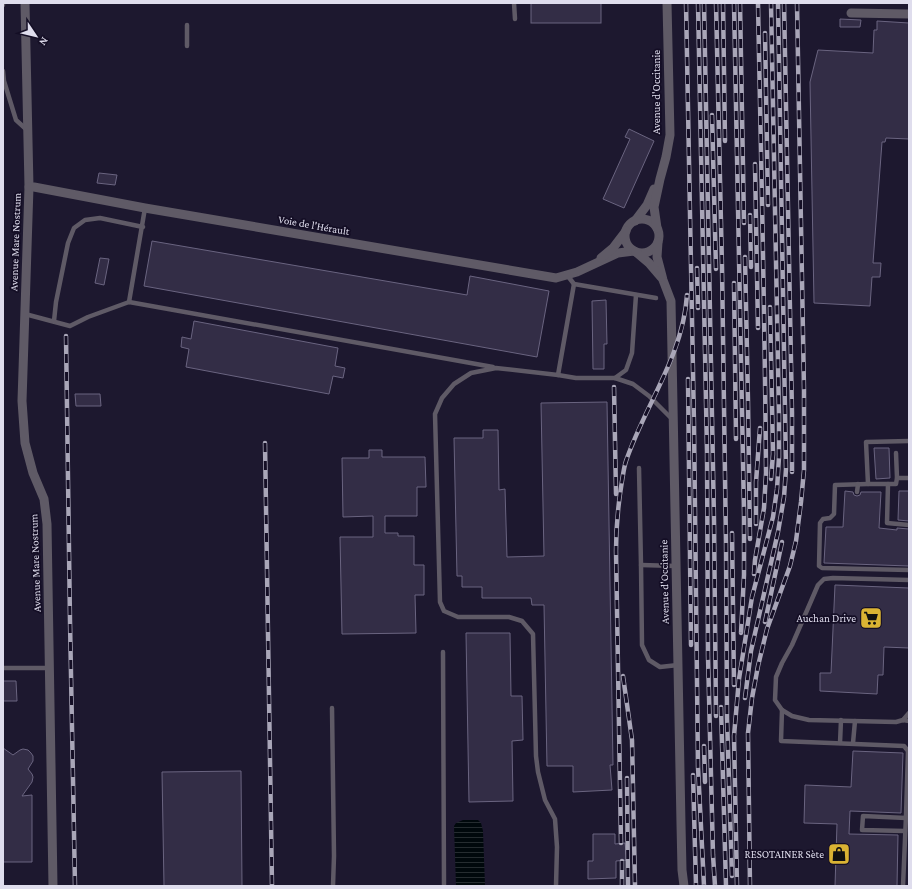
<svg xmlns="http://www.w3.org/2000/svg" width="912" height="889" viewBox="0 0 912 889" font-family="'Crimson Pro',serif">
  <defs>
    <pattern id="water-rules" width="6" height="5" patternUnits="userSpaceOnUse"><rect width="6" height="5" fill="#00080c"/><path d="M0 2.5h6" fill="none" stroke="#252c30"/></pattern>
  </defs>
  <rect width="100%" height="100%" fill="#1d182f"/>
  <polygon fill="url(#water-rules)" points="463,820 478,820 481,823 483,831 485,886 456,886 454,826 456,823"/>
  <g fill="#332d46" stroke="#6a6480">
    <rect x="531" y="3" width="70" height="20"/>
    <polygon points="840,19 861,20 860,27 840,27"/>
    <polygon points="877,21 909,23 909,139 886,138 885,142 882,142 873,263 881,263 880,277 872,277 870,306 814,303 810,82 818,50 873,53 874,30 877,30"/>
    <polygon points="629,129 654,141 624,208 603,199 630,139 625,137"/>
    <polygon points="99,173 117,175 115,185 97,183"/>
    <polygon points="152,241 467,295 470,276 549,291 537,357 144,286"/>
    <polygon points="100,258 109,259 104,285 95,283"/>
    <polygon points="606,300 607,344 604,344 604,369 593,369 592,301"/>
    <polygon points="194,321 338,348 335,366 345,368 343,378 333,376 329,394 186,367 189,349 181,347 182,337 191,339"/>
    <polygon points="75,394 100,394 101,406 76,406"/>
    <polygon points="607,402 613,765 610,765 612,790 573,792 573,766 547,766 544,605 532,605 531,598 482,598 482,587 462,587 462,576 457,576 454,438 483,438 483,430 498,430 499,490 505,489 507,557 544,556 541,403"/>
    <polygon points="874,448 889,448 890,478 876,479"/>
    <polygon points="369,450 382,450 382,457 425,457 426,487 417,487 417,516 385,516 385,533 398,533 398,536 414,536 414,565 424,565 424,595 415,595 416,633 342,634 340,537 373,537 373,516 343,517 342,458 369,458"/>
    <polygon points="845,491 853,492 854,495 857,496 860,495 861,492 881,492 879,528 897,530 897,528 909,529 909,566 824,563 826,527 843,527"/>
    <polygon points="899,491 909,491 909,521 898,520"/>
    <polygon points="835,585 909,588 909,648 884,647 883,675 878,675 877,694 820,691 820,673 831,673"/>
    <polygon points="466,633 510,633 511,696 522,696 523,740 512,741 513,801 469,802"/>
    <polygon points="3,681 16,681 17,701 3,701"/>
    <polygon points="3,748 13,755 20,750 23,749 28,750 31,753 33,756 33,761 28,769 32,774 33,777 32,782 22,796 32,795 32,862 3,862"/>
    <polygon points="853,751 903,753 901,813 850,811 849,834 898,835 897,886 835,886 837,824 804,823 805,785 851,787"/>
    <polygon points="241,771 242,886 164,886 162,772"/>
    <polygon points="593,834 615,834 615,844 625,843 627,860 616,861 616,878 588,879 588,861 593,861"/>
  </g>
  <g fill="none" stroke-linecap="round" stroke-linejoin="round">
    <g stroke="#5f5a66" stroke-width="4.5">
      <polyline points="514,3 515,19"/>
      <polyline points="3,5 3,3"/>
      <polyline points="187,46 187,25"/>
      <polyline points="3,71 4,81 16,120 27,130"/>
      <polyline points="567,275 574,284 656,298"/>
      <polyline points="129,302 145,208"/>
      <polyline points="25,314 70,326 88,317 129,302 493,367"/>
      <polyline points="54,321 56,302 68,243 74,228 85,220 100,218 143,227"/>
      <polyline points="558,375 574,284"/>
      <polyline points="615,378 626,370 632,353 636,295"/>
      <polyline points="896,453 897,478 896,484 868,484 835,485 834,514 830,518 823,519 820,523 819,566 822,568 909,570"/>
      <polyline points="639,468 641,565 642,645 649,660 660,667 678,665"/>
      <polyline points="897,478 909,478"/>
      <polyline points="868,484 866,442 909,441"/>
      <polyline points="888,484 887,523 909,525"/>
      <polyline points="857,492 858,484"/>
      <polyline points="641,565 676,566"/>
      <polyline points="909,580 833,578 824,579 818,585 792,645 782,663 776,677 775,700 782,710 792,716 809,720 896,722 903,720 909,721"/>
      <polyline points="443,652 444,886"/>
      <polyline points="3,668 49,668"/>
      <polyline points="332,708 334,856 333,886"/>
      <polyline points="782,710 781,741 904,746 908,751 906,816 909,816"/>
      <polyline points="903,720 909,713"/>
      <polyline points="840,743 841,720"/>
      <polyline points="853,743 855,721"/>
      <polyline points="905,831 862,830 863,816 906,818"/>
      <polyline points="556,886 557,847 555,819 545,800 538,772 536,756 533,634 522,621 509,617 458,617 444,611 440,602 435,414 442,398 454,384 471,373 496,368 558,375 576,378 615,378 633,384 649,396 673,420"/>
      <polyline points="903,886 906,816"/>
    </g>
    <g stroke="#5f5a66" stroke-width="9">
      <polyline points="25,3 29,187 22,401 25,443 33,473 44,499 47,524 53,886"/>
      <polyline points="851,13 909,14"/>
      <polyline points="29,187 34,187 145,208 556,278 577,272 618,253 634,251"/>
      <circle cx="642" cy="236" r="17"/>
      <polyline points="635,221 647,205 654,189"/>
      <polyline points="657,228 654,207 660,179 666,157 670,135 667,3"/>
      <polyline points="658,242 657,257 663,280 671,301 681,824 682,870 684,886"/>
      <polyline points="636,252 649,263 661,277"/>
      <polyline points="601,258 613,248 626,231"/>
    </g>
    <g stroke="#a9a6b8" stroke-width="4.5">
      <g id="rail">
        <polyline points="686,3 694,424 698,767 704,886"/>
        <polyline points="698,3 707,452 708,656 713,855 715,886"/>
        <polyline points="704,3 714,520 716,716"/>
        <polyline points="716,3 722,267 726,545 727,718 732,876"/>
        <polyline points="723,3 725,141"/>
        <polyline points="734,3 744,513 744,575 741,633"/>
        <polyline points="740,3 744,223"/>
        <polyline points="784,3 792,412 792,472"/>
        <polyline points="765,33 768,205"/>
        <polyline points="712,115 716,269"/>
        <polyline points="755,164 758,328"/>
        <polyline points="750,215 751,267"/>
        <polyline points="745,257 748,401 750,539"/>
        <polyline points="697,268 698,308"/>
        <polyline points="734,283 736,439"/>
        <polyline points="770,307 773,454 771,479"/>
        <polyline points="66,336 70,621 75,886"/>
        <polyline points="688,379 691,645"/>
        <polyline points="614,387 616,494"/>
        <polyline points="265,443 272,886"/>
        <polyline points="756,524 756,482 760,428"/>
        <polyline points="732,533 734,685"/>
        <path d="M754,574L755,560L764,508L766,473C765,317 761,160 758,3"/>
        <polyline points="765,622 782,542"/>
        <polyline points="623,676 632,740 635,886"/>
        <polyline points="745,698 751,651 778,532 784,497 786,469 778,3"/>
        <polyline points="721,707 726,886"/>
        <polyline points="704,746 705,782"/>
        <polyline points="693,775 696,886"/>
        <polyline points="627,778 628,886"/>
        <path d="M621,843L616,551C616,528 618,505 622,481C623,475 624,467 626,461C645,405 683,356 687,295"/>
        <polyline points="622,861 622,886"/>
        <polyline points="737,886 734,736 739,679 752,597 773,517 777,489 779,457 779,416 771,3"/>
        <polyline points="750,886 748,733 752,698 758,666 767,629 790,566 796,541 801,502 804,470 804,390 797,3"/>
      </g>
    </g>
    <use href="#rail" stroke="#140e25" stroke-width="3" stroke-dasharray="9" stroke-linecap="butt"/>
  </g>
  <defs>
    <g id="supermarket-square" transform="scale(1.15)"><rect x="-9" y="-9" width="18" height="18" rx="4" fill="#dab333" stroke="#140e25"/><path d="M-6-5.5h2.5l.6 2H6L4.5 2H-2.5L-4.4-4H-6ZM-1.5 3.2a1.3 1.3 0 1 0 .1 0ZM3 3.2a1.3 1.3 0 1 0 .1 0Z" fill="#111"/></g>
    <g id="shop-square" transform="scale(1.15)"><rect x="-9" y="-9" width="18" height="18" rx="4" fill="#dab333" stroke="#140e25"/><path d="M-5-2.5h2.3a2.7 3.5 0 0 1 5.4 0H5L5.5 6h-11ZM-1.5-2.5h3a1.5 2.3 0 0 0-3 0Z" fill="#111"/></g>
  </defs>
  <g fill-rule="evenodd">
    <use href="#supermarket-square" x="871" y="618"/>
    <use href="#shop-square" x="839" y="854"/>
  </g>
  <g text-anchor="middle" stroke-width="3.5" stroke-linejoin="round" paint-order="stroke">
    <g font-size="11" fill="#dfdded" stroke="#140e25">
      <text transform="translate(656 92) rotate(-90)" y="4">Avenue d'Occitanie</text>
      <text transform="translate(314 225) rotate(10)" y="4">Voie de l'Hérault</text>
      <text transform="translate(15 242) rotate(-88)" y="4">Avenue Mare Nostrum</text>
      <text transform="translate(35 563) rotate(-92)" y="4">Avenue Mare Nostrum</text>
      <text transform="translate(664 582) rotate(-91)" y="4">Avenue d'Occitanie</text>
    </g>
    <g font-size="11" fill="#dfdded" stroke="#140e25" text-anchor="end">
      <text x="856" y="622">Auchan Drive</text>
      <text x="824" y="858">RESOTAINER Sète</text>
    </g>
  </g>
  <rect width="912" height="889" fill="none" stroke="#dfdded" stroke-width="8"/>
  <g transform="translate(36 36) rotate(125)" stroke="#140e25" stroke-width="3" paint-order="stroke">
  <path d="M0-3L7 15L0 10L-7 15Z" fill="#dfdded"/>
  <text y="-6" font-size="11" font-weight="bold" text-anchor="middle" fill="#dfdded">N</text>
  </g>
</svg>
